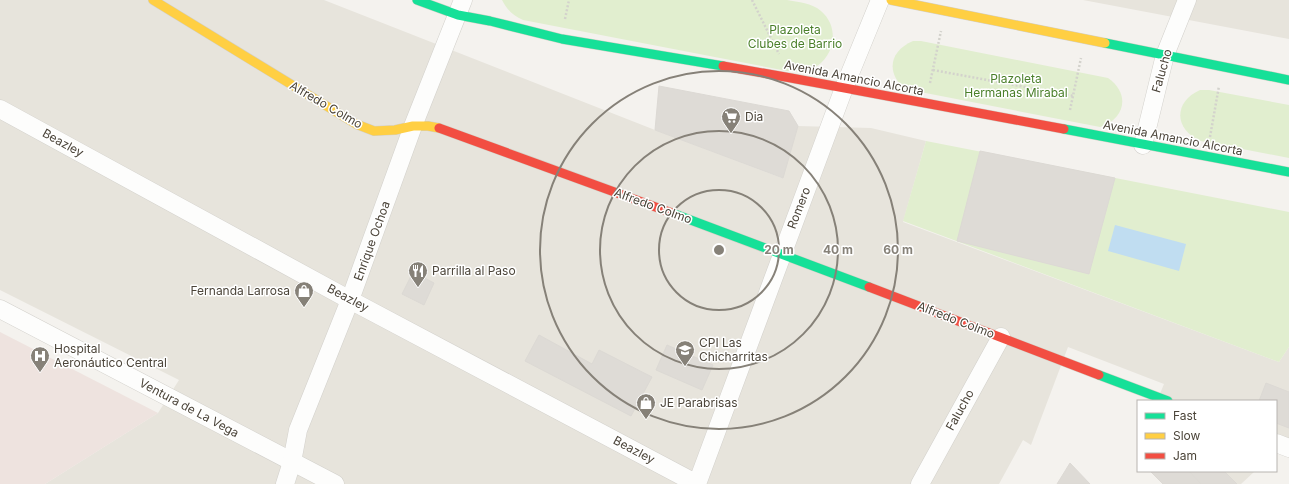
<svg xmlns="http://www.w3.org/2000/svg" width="1289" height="484" viewBox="0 0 1289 484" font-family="Inter,sans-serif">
  <rect width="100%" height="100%" fill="#f4f2ee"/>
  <g fill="#e7e4dc">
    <polygon points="0,0 324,0 655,130 782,178 798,126 871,128 926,141 903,222 1279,362 1289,347 1289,440 1276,452 1276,401 1157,401 1164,384 1068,347 1031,445 1023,440 999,484 45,484 158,413 179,380 0,290"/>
    <polygon points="1083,0 1289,0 1289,39"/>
    <polygon points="1222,471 1255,471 1241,484 1234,484"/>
  </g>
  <polygon fill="#eee3df" points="0,332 158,413 45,484 0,484"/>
  <g fill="#e1eecf">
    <path d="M502,0H787C798,2 812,3 821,11C841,28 834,59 812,69C805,72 794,71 787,71L523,20C513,15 507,10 502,0Z"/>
    <path d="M913,41H921L1108,78C1130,93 1126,119 1100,127L905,89C886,73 889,51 913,41Z"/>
    <path d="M1200,90H1209L1289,105V158L1201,141C1174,130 1173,102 1200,90Z"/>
    <polygon points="926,141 1289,212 1289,347 1279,362 903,221"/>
  </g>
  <polygon fill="#c0ddf1" points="1115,225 1186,244 1179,271 1108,251"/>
  <g fill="#dedbd6" stroke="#dcd9d4">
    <polygon points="659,86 789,111 798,126 783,178 655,130"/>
    <polygon points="980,151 1115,178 1089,274 957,241"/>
    <polygon points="413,272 434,283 424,305 402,294"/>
    <polygon points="539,335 592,364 599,350 652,377 631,416 525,361"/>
    <polygon points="667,345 713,365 702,390 656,370"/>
    <polygon points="1266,383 1289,392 1289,428 1276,423 1276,401 1259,401"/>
    <polygon points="1070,463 1090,484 1057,484"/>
    <polygon points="1150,471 1189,471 1201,484 1163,484"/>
    <polygon points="1189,471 1224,471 1237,484 1201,484"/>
  </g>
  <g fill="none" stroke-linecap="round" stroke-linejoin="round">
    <g stroke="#d2d0cb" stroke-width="19">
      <g id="street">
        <polyline points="0,109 350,300 697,484"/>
        <polyline points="1143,145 1165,55 1187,0"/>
        <polyline points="0,309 335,484"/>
        <polyline points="1276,443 1289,448"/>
        <polyline points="285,484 292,462 298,430 350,300 413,126 463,0"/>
        <polyline points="697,484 844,88 880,0"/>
        <polyline points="920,484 1001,337"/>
      </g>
    </g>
    <g stroke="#d3cfc5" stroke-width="10">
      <g id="fast">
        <polyline points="417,0 458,15 490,21 562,39 723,66"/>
        <polyline points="1105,43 1289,80"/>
        <polyline points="1064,129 1289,172"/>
        <polyline points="672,213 869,287"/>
        <polyline points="1099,375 1168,401"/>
      </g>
    </g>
    <g stroke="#d3cfc5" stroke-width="10">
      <g id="slow">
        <polyline points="153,0 356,124 374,131 395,130 413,126 428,126 439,128"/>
        <polyline points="891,0 1105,43"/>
      </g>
    </g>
    <g stroke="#d3cfc5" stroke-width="10">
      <g id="jam">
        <polyline points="723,66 791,78 1064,129"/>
        <polyline points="439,128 672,213"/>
        <polyline points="869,287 1099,375"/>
      </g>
    </g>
    <g stroke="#d3d2cc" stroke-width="2.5" stroke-dasharray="2 2" stroke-linecap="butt">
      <polyline points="752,0 779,54"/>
      <polyline points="565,19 569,0"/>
      <polyline points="933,70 1074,96"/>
      <polyline points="930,83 941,31"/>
      <polyline points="1070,110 1081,58"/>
      <polyline points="1210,137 1219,86"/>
    </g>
    <use href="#street" stroke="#fdfdfc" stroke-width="18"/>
    <use href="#fast" stroke="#16e098" stroke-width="9"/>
    <use href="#slow" stroke="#ffcf43" stroke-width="9"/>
    <use href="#jam" stroke="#f24e42" stroke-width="9"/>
  </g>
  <g fill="none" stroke="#868178" stroke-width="2">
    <circle cx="719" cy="250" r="60"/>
    <circle cx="719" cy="250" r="119"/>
    <circle cx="719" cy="250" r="179"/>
  </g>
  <defs>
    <g id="supermarket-pin" transform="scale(1)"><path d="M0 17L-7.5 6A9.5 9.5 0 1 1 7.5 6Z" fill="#868178" stroke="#fff"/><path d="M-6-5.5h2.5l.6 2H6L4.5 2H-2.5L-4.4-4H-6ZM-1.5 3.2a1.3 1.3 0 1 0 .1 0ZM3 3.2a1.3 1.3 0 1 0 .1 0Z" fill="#fff"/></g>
    <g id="restaurant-pin" transform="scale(1)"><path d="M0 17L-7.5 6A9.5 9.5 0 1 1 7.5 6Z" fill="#868178" stroke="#fff"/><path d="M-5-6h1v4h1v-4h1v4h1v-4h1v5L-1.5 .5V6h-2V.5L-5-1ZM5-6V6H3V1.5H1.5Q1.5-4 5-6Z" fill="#fff"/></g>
    <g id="shop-pin" transform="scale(1)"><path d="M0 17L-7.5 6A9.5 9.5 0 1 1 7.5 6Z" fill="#868178" stroke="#fff"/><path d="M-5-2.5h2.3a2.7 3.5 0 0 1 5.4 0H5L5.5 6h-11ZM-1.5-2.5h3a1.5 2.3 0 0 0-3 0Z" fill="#fff"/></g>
    <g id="school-pin" transform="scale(1)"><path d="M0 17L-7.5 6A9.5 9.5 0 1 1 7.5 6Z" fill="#868178" stroke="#fff"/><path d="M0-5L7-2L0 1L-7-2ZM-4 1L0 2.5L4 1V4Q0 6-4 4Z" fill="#fff"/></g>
    <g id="hospital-pin" transform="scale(1)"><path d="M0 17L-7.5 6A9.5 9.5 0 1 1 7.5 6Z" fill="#868178" stroke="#fff"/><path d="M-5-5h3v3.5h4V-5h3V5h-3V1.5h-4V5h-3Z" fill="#fff"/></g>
  </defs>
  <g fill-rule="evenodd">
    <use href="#supermarket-pin" x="731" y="117"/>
    <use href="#restaurant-pin" x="418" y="271"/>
    <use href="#shop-pin" x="304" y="291"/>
    <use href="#school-pin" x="685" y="350"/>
    <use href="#hospital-pin" x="40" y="356"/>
    <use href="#shop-pin" x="646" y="403"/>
  </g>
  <g text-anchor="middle" stroke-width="3" stroke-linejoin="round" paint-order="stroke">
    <g font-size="12" fill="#4a7f2a" stroke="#fff">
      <text x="795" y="34">Plazoleta<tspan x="795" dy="14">Clubes de Barrio</tspan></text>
      <text x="1016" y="83">Plazoleta<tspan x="1016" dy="14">Hermanas Mirabal</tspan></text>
    </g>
    <g font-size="12" fill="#4b4439" stroke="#fff">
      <text transform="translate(1162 71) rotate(-74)" y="4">Falucho</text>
      <text transform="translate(854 78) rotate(11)" y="4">Avenida Amancio Alcorta</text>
      <text transform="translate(326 105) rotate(30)" y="4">Alfredo Colmo</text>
      <text transform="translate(1173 138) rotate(11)" y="4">Avenida Amancio Alcorta</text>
      <text transform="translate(63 143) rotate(29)" y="4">Beazley</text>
      <text transform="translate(653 206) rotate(20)" y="4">Alfredo Colmo</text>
      <text transform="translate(799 208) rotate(-69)" y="4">Romero</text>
      <text transform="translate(372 241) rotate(-70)" y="4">Enrique Ochoa</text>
      <text transform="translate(348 298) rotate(28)" y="4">Beazley</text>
      <text transform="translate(956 320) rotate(21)" y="4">Alfredo Colmo</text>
      <text transform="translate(189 408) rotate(28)" y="4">Ventura de La Vega</text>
      <text transform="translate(960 410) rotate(-61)" y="4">Falucho</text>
      <text transform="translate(634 450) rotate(28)" y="4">Beazley</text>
    </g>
    <g font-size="12" fill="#4b4439" stroke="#fff" text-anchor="start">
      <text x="745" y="121">Dia</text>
      <text x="432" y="275">Parrilla al Paso</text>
      <text x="290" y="295" text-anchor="end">Fernanda Larrosa</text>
      <text x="699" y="347">CPI Las<tspan x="699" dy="14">Chicharritas</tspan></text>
      <text x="54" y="353">Hospital<tspan x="54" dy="14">Aeronáutico Central</tspan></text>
      <text x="660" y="407">JE Parabrisas</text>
    </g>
  </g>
  <circle cx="719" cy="250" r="6" fill="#868178" stroke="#fff" stroke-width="2"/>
  <g font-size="12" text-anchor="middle" font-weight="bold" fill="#868178" stroke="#fff" stroke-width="3" stroke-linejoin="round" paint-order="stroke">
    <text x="779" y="254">20 m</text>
    <text x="838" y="254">40 m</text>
    <text x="898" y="254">60 m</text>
  </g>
  <rect x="1137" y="400" width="140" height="72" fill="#ffffff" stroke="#b7b4b0"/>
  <rect x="1145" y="413" width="20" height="6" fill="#16e098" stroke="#b7b4b0"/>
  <text x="1173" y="420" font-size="12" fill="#4b4439">Fast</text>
  <rect x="1145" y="433" width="20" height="6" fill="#ffcf43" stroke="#b7b4b0"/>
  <text x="1173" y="440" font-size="12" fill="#4b4439">Slow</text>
  <rect x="1145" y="453" width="20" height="6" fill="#f24e42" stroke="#b7b4b0"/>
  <text x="1173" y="460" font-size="12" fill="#4b4439">Jam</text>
</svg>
